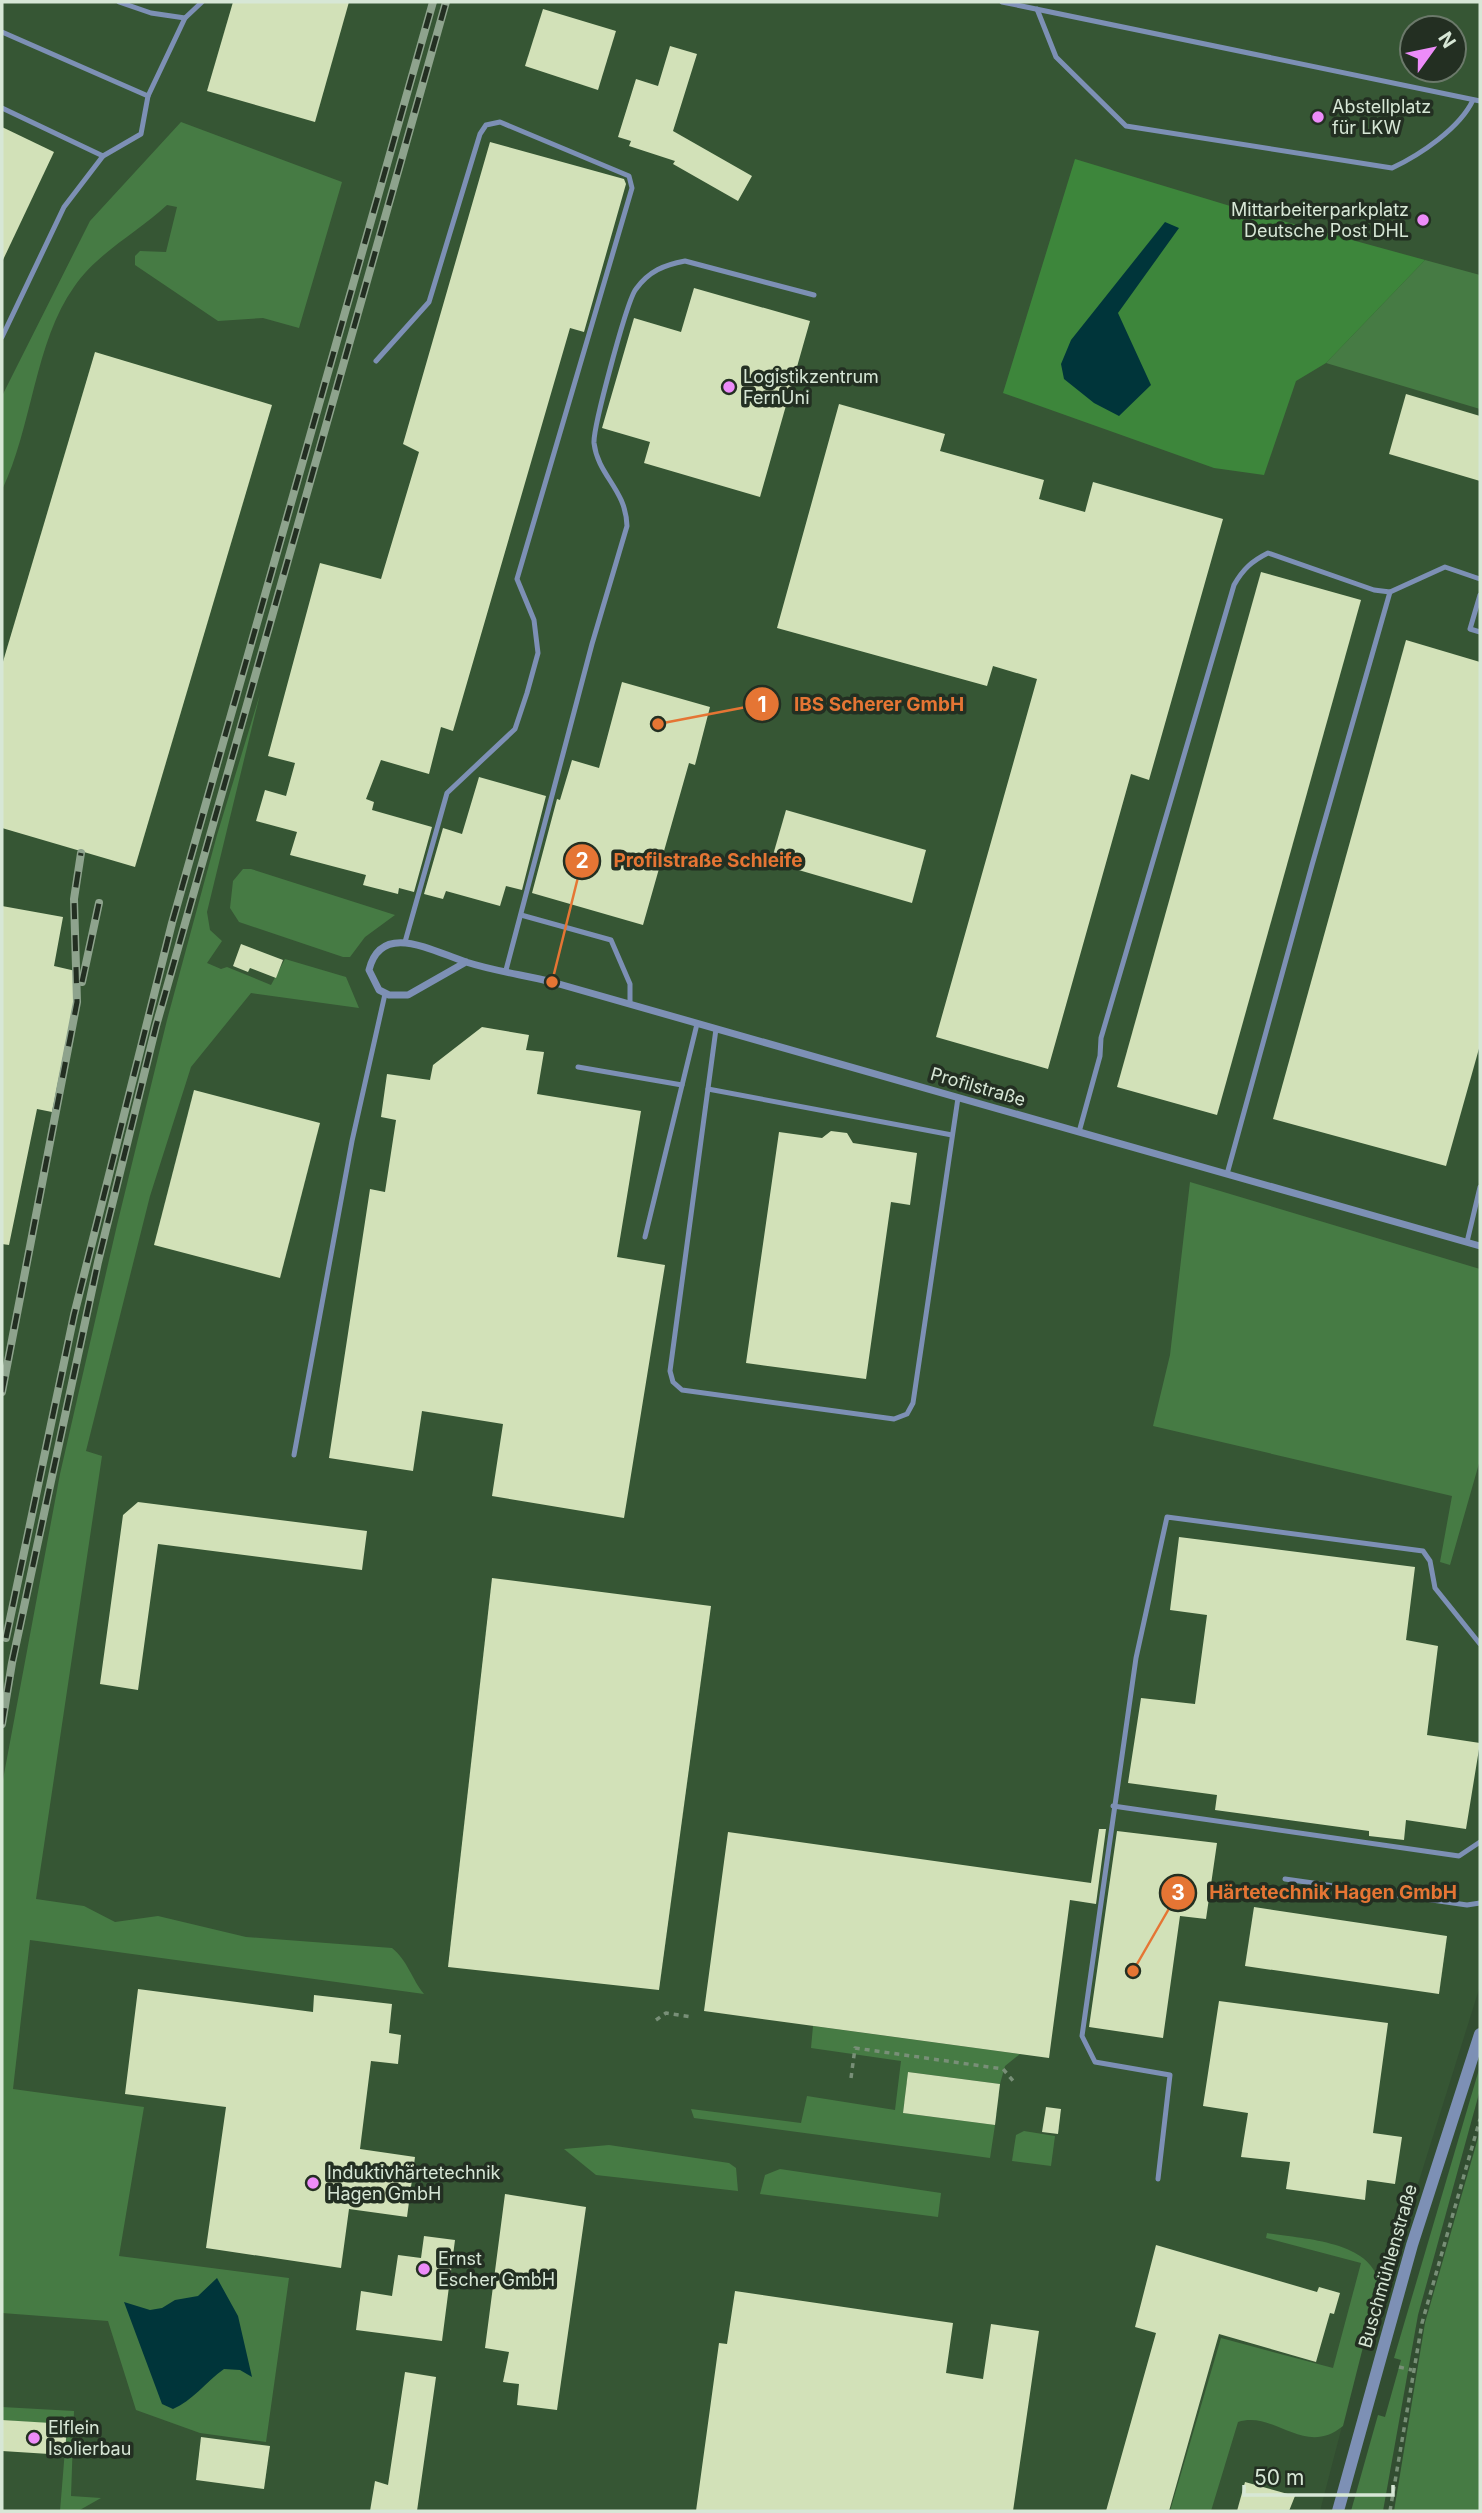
<svg xmlns="http://www.w3.org/2000/svg" width="1482" height="2513" viewBox="0 0 1482 2513" font-family="Inter,sans-serif">
  <rect width="100%" height="100%" fill="#324d31"/>
  <path fill="#365634" fill-rule="evenodd" d="M2,2H1480V1986L1418,2184L1379,2284L1320,2511H2ZM1412,28H1454V70H1412Z"/>
  <g fill="#467b44">
    <path d="M181,122L342,182L299,328L263,318L218,321L135,265V256L140,251L166,252L177,207L167,205C137,233 98,252 74,287C35,341 32,428 2,490V396L90,221Z"/>
    <polygon points="1425,260 1480,275 1480,409 1326,363"/>
    <path d="M260,694L207,912L210,930L222,941L207,963L221,969L227,967L271,985L285,959L346,977L359,1008L251,993L191,1067L150,1196L86,1451L102,1456L36,1899L84,1906L115,1922L158,1916L246,1937L392,1948C408,1961 411,1978 424,1994L30,1940L13,2089L144,2107L119,2256L289,2278L266,2442L200,2433L136,2410L108,2321L2,2313V1785L60,1474L117,1225L167,1020L217,835Z"/>
    <polygon points="243,869 251,869 395,915 365,937 350,957 343,957 239,922 230,908 233,881"/>
    <polygon points="1190,1182 1480,1269 1480,1460 1450,1565 1440,1562 1452,1496 1153,1426 1170,1355"/>
    <polygon points="813,2026 1020,2054 1005,2066 1000,2084 908,2072 903,2113 995,2125 990,2158 694,2118 691,2109 801,2123 807,2096 895,2110 901,2061 811,2048"/>
    <polygon points="1480,2066 1480,2090 1418,2315 1383,2511 1351,2511 1378,2415 1385,2417 1401,2360 1394,2358"/>
    <polygon points="1024,2131 1055,2136 1051,2166 1012,2161 1016,2135"/>
    <polygon points="1480,2131 1480,2511 1394,2511 1425,2323"/>
    <polygon points="609,2145 729,2163 736,2168 738,2191 596,2175 564,2149"/>
    <polygon points="780,2169 941,2193 938,2217 760,2194 765,2175"/>
    <path d="M1267,2233C1301,2239 1372,2240 1379,2284L1343,2426C1304,2458 1275,2410 1238,2422L1211,2511H1170L1221,2338L1333,2368L1361,2263L1266,2238Z"/>
    <polygon points="2,2407 74,2411 71,2496 101,2498 78,2511 60,2511 67,2425 2,2420"/>
  </g>
  <polygon fill="#3d863b" points="1075,159 1250,212 1425,260 1326,363 1296,381 1264,475 1214,468 1003,393"/>
  <g fill="#00353a">
    <polygon points="1165,222 1179,228 1118,313 1151,385 1119,416 1094,403 1064,379 1061,364 1071,340"/>
    <path d="M217,2278L238,2316L252,2377L240,2370L224,2369C206,2382 192,2401 173,2409L162,2404L124,2302L150,2310L162,2308L175,2300L198,2296Z"/>
  </g>
  <g fill="#d2e1b8">
    <polygon points="233,2 349,2 315,122 207,91"/>
    <polygon points="543,9 616,31 598,90 525,66"/>
    <polygon points="670,46 697,54 673,131 752,176 738,201 673,164 675,161 629,146 631,141 618,137 636,79 658,86"/>
    <polygon points="2,127 54,152 2,262"/>
    <polygon points="490,142 624,179 626,184 584,332 570,328 453,731 441,727 429,774 381,760 366,799 374,802 372,810 432,827 414,892 399,888 398,894 363,885 366,875 290,855 297,832 256,821 265,790 286,796 295,763 268,756 320,563 381,579 419,452 403,444"/>
    <polygon points="694,288 810,321 760,497 644,463 650,442 602,428 634,318 681,332"/>
    <polygon points="95,352 272,405 135,867 2,828 2,665"/>
    <polygon points="1406,394 1480,416 1480,481 1389,454"/>
    <polygon points="839,404 945,434 940,451 1044,480 1039,499 1085,512 1093,482 1223,519 1149,780 1131,774 1048,1069 936,1037 1037,679 993,666 987,686 777,628"/>
    <polygon points="1261,572 1361,600 1217,1115 1117,1087"/>
    <polygon points="1406,640 1480,662 1480,1045 1446,1166 1273,1119"/>
    <polygon points="622,682 710,707 695,765 689,763 643,925 532,893 557,799 560,800 572,760 599,768"/>
    <polygon points="479,777 546,796 522,890 506,886 500,906 446,891 443,899 424,894 443,828 462,834"/>
    <polygon points="786,810 926,850 912,903 771,862"/>
    <polygon points="2,906 63,917 54,966 80,972 52,1112 37,1109 9,1245 2,1244"/>
    <polygon points="241,944 283,960 276,978 250,968 248,972 233,966"/>
    <polygon points="482,1027 529,1035 526,1050 544,1052 537,1094 641,1111 617,1257 665,1265 624,1518 492,1496 503,1424 422,1411 413,1471 329,1458 370,1189 385,1192 396,1120 381,1117 387,1074 430,1080 433,1065"/>
    <polygon points="194,1090 320,1123 280,1278 154,1245"/>
    <polygon points="831,1131 847,1133 853,1143 917,1153 910,1205 891,1202 866,1379 746,1363 779,1132 822,1138"/>
    <polygon points="138,1502 367,1531 362,1570 158,1544 138,1690 100,1684 123,1515"/>
    <polygon points="1179,1537 1415,1567 1406,1640 1438,1646 1427,1735 1480,1743 1466,1829 1406,1820 1404,1840 1369,1836 1369,1831 1215,1810 1217,1795 1128,1783 1141,1698 1195,1704 1207,1615 1170,1610"/>
    <polygon points="492,1578 711,1606 659,1990 448,1967"/>
    <polygon points="1099,1829 1106,1829 1096,1904 1070,1900 1049,2058 704,2011 728,1832 1091,1883"/>
    <polygon points="1117,1831 1217,1843 1206,1919 1180,1916 1163,2038 1089,2027"/>
    <polygon points="1254,1907 1447,1936 1439,1994 1245,1966"/>
    <polygon points="138,1989 313,2012 314,1995 392,2004 389,2033 401,2035 398,2064 371,2061 360,2149 415,2157 407,2217 349,2209 341,2268 206,2248 226,2107 125,2094"/>
    <polygon points="1219,2001 1388,2023 1373,2133 1402,2137 1395,2184 1367,2180 1365,2200 1286,2189 1290,2162 1241,2157 1248,2113 1203,2106"/>
    <polygon points="908,2072 1000,2084 995,2125 903,2113"/>
    <polygon points="1046,2107 1061,2109 1058,2134 1042,2132"/>
    <polygon points="505,2194 586,2207 557,2410 517,2405 519,2384 503,2382 509,2352 485,2348"/>
    <polygon points="424,2236 455,2240 442,2341 356,2330 361,2291 392,2296 398,2255 421,2258"/>
    <polygon points="1156,2245 1317,2292 1319,2287 1340,2293 1334,2314 1330,2313 1316,2362 1219,2334 1169,2511 1106,2511 1156,2333 1135,2327"/>
    <polygon points="735,2291 953,2323 946,2373 983,2379 991,2324 1039,2331 1013,2511 696,2511 719,2343 727,2344"/>
    <polygon points="405,2372 436,2377 417,2511 370,2511 375,2481 388,2485"/>
    <polygon points="2,2420 67,2424 65,2455 2,2451"/>
    <polygon points="201,2437 270,2446 264,2489 196,2480"/>
    <polygon points="1245,2482 1295,2496 1289,2511 1237,2511"/>
  </g>
  <g fill="none" stroke-linecap="round" stroke-linejoin="round">
    <g stroke="#788f77" stroke-width="3.5" stroke-dasharray="5 5" stroke-linecap="butt">
      <polyline points="656,2020 666,2013 692,2017"/>
      <polyline points="851,2078 855,2048 1003,2069 1015,2083"/>
      <polyline points="1399,2367 1412,2370"/>
      <polyline points="1390,2511 1422,2323 1480,2119"/>
    </g>
    <g stroke="#7d90b5" stroke-width="5">
      <polyline points="119,2 151,13 185,18 202,2"/>
      <polyline points="1002,2 1480,101"/>
      <path d="M1037,9L1056,57L1126,126L1392,168C1420,155 1460,128 1473,100"/>
      <polyline points="2,32 148,96"/>
      <polyline points="2,108 103,156 141,134 148,96 185,18"/>
      <polyline points="2,337 64,207 103,156"/>
      <polyline points="376,361 429,302 480,134 486,125 500,122 629,176 632,188 517,579 534,620 538,653 527,693 515,729 447,793 405,942"/>
      <polyline points="1480,595 1470,629 1480,632"/>
      <polyline points="521,915 611,940 630,984 630,1004"/>
      <path d="M506,970L592,644L627,526C626,489 598,476 594,443C593,428 627,300 636,289C649,271 664,265 685,261L814,295"/>
      <polyline points="716,1029 670,1371 673,1382 682,1390 894,1419 907,1414 913,1403 958,1098"/>
      <polyline points="578,1067 682,1085"/>
      <polyline points="708,1089 952,1135"/>
      <path d="M1079,1132L1100,1056L1101,1038L1234,585C1243,569 1252,561 1268,553L1374,590L1390,592L1445,567L1480,579"/>
      <polyline points="1227,1174 1312,865 1390,592"/>
      <polyline points="645,1237 697,1024"/>
      <polyline points="1467,1242 1480,1187"/>
      <polyline points="294,1455 352,1141 385,994"/>
      <polyline points="1113,1806 1459,1856 1480,1842"/>
      <polyline points="1285,1879 1467,1905 1480,1903"/>
      <polyline points="1158,2179 1170,2075 1095,2062 1082,2036 1136,1658 1167,1517 1423,1551 1430,1561 1435,1588 1480,1644"/>
    </g>
    <path stroke="#7d90b5" stroke-width="7" d="M466,962L408,995H389L379,990L369,970C381,920 434,952 466,962C494,971 524,975 552,982L1480,1246"/>
    <polyline stroke="#7d90b5" stroke-width="12" points="1338,2511 1412,2245 1480,2034"/>
    <g stroke="#8ea38d" stroke-width="8">
      <g id="rail">
        <polyline points="82,982 99,903"/>
        <polyline points="2,1392 77,1002 74,899 81,853"/>
        <polyline points="6,1638 74,1315 172,923 433,2"/>
        <polyline points="2,1724 12,1663 98,1262 156,1026 446,2"/>
      </g>
    </g>
    <use href="#rail" stroke="#232f22" stroke-width="5" stroke-dasharray="16" stroke-linecap="butt"/>
  </g>
  <g fill="#ed8cf9" stroke="#232f22" stroke-width="2.5">
    <circle cx="1318" cy="117" r="7"/>
    <circle cx="1423" cy="220" r="7"/>
    <circle cx="729" cy="387" r="7"/>
    <circle cx="313" cy="2183" r="7"/>
    <circle cx="424" cy="2269" r="7"/>
    <circle cx="34" cy="2438" r="7"/>
  </g>
  <g text-anchor="middle" stroke-width="7" stroke-linejoin="round" paint-order="stroke">
    <g font-size="18" fill="#d7e7d6" stroke="#232f22" text-anchor="start">
      <text x="1332" y="113">Abstellplatz<tspan x="1332" dy="21">für LKW</tspan></text>
      <text x="1409" y="216" text-anchor="end">Mittarbeiterparkplatz<tspan x="1409" dy="21">Deutsche Post DHL</tspan></text>
      <text x="743" y="383">Logistikzentrum<tspan x="743" dy="21">FernUni</tspan></text>
      <text x="327" y="2179">Induktivhärtetechnik<tspan x="327" dy="21">Hagen GmbH</tspan></text>
      <text x="438" y="2265">Ernst<tspan x="438" dy="21">Escher GmbH</tspan></text>
      <text x="48" y="2434">Elflein<tspan x="48" dy="21">Isolierbau</tspan></text>
    </g>
    <g font-size="18" fill="#d7e7d6" stroke="#232f22">
      <text transform="translate(978 1087) rotate(16)" y="6">Profilstraße</text>
      <text transform="translate(1388 2266) rotate(-74)" y="6">Buschmühlenstraße</text>
    </g>
  </g>
  <path fill="none" stroke="#e57534" stroke-width="2.5" d="M658 724L762 704M552 982L582 861M1133 1971L1178 1893"/>
  <g fill="#e57534" stroke="#232f22" stroke-width="2.5">
    <circle cx="658" cy="724" r="7"/>
    <circle cx="552" cy="982" r="7"/>
    <circle cx="1133" cy="1971" r="7"/>
    <circle cx="762" cy="704" r="18"/>
    <circle cx="582" cy="861" r="18"/>
    <circle cx="1178" cy="1893" r="18"/>
  </g>
  <g font-size="21" text-anchor="middle" font-weight="bold" fill="#fff">
    <text x="762" y="712">1</text>
    <text x="582" y="868">2</text>
    <text x="1178" y="1900">3</text>
  </g>
  <g font-size="19" text-anchor="middle" font-weight="bold" fill="#e57534" stroke="#232f22" stroke-width="7" stroke-linejoin="round" paint-order="stroke">
    <text x="879" y="711">IBS Scherer GmbH</text>
    <text x="708" y="867">Profilstraße Schleife</text>
    <text x="1333" y="1899">Härtetechnik Hagen GmbH</text>
  </g>
  <rect width="1482" height="2513" fill="none" stroke="#d7e7d6" stroke-width="7"/>
  <g transform="translate(1433 49) rotate(57)"><circle r="33" fill="#232f22" stroke="#6b796a" stroke-width="2"/>
  <path d="M0-5L12 26L0 18L-12 26Z" fill="#ed8cf9"/>
  <text y="-10" font-size="19" font-weight="bold" text-anchor="middle" fill="#d7e7d6">N</text>
  </g>
  <path d="M1244 2485v10h149v-10" fill="none" stroke="#d7e7d6" stroke-width="3.5"/>
  <text x="1254" y="2485" font-size="21" fill="#d7e7d6" stroke="#232f22" stroke-width="5" paint-order="stroke">50 m</text>
</svg>
